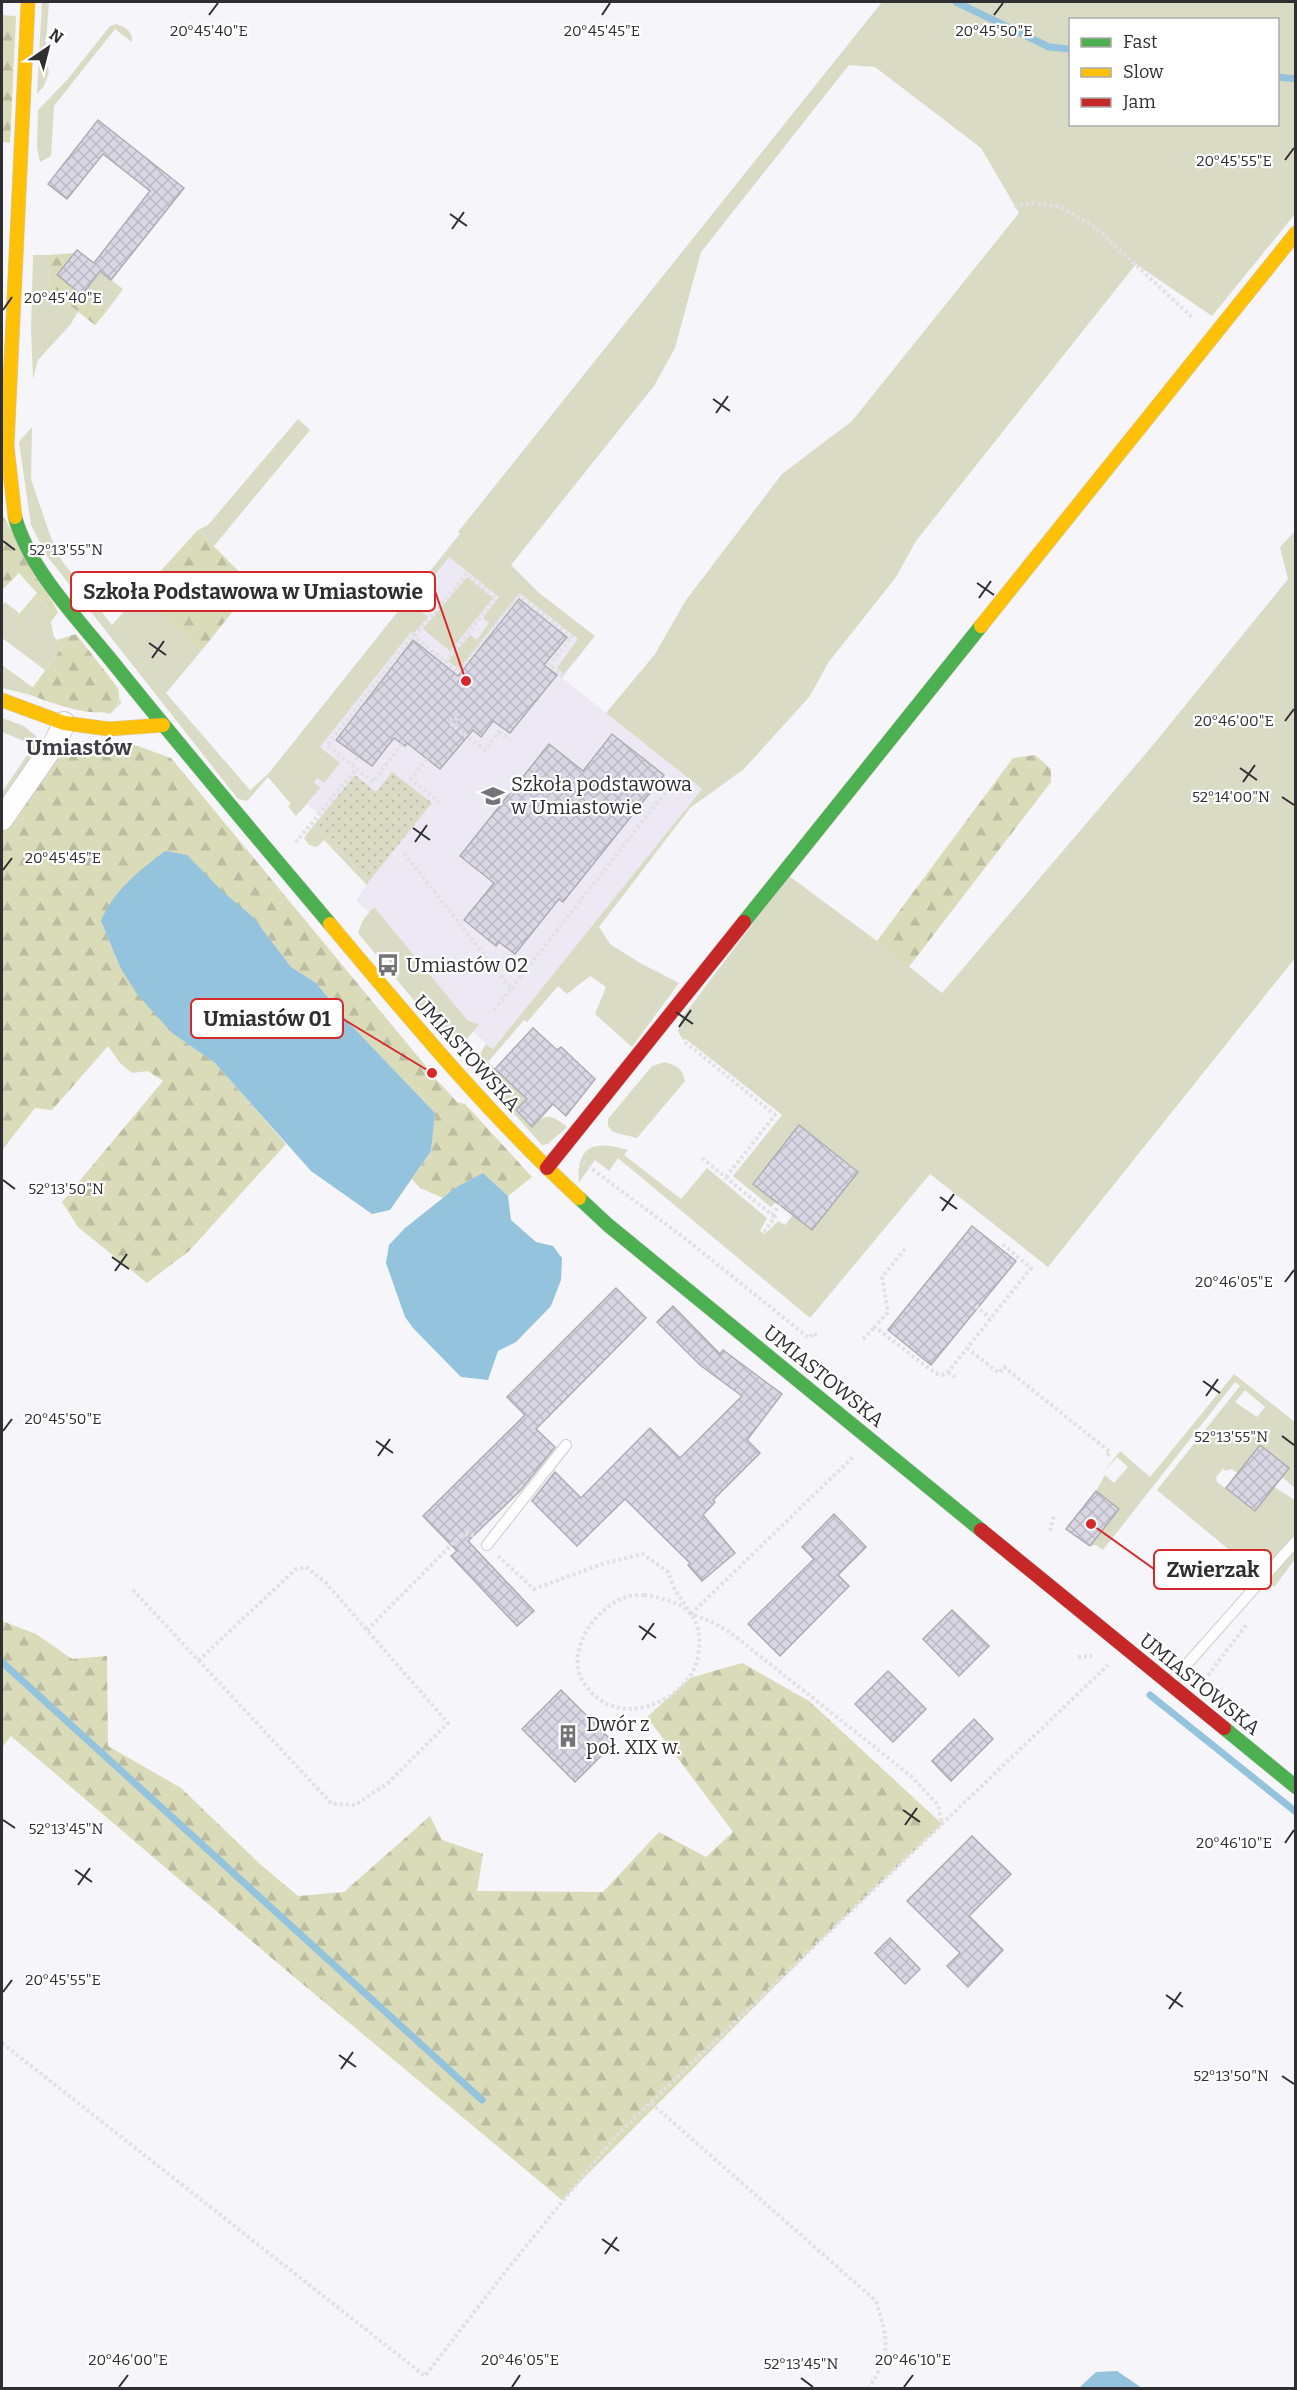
<svg xmlns="http://www.w3.org/2000/svg" width="1297" height="2390" viewBox="0 0 1297 2390" font-family="Bitter,serif">
  <defs>
    <pattern id="forest-firs" width="22" height="20" patternUnits="userSpaceOnUse" patternTransform="scale(1.5)"><rect width="22" height="20" fill="#d9dbb9"/><path d="M5 1l3.5 6h-7zM16 11l3.5 6h-7z" fill="#bbbca0"/></pattern>
    <pattern id="park-dots" width="8" height="8" patternUnits="userSpaceOnUse" patternTransform="scale(1.5)"><rect width="8" height="8" fill="#dadbc5"/><path d="M2 2h.1M6 6h.1" fill="none" stroke="#bbbcaa" stroke-width="1.8" stroke-linecap="round"/></pattern>
    <pattern id="building-cross-hatch" width="8" height="8" patternUnits="userSpaceOnUse" patternTransform="scale(1.5)"><rect width="8" height="8" fill="#dad7e5"/><path d="M0 0l8 8M0 8l8-8" fill="none" stroke="#bbb9c5"/></pattern>
  </defs>
  <rect width="100%" height="100%" fill="#f5f5fa"/>
  <polygon fill="#ece9f5" points="460,533 595,636 562,678 702,789 493,1049 466,1026 369,912 356,901 369,881 314,825 321,816 307,804 301,812 269,773"/>
  <g fill="#dadbc5" fill-rule="evenodd">
    <polygon points="42,2 49,2 45,57 49,72 44,86 37,94"/>
    <path d="M882,2H1295V214L1212,316L1136,264L916,541L896,577L828,663L810,696L744,769L690,808L599,927L610,944L640,963L679,983L632,1047L595,1014L606,987L590,976L567,994L558,986L527,1022L524,1020L488,1062L514,1086L531,1094L515,1111L532,1127C546,1112 552,1115 567,1127L548,1144L542,1145L475,1070L477,1059L486,1044L493,1049L702,789L606,713L655,654L686,600L782,474L852,421L1019,213L981,148L875,67L849,65L701,252L675,348L654,386L511,565L539,593L595,636L564,674L557,668L578,639L520,593L459,669L448,661L470,635L477,640L489,623L483,618L499,597L449,557L412,604L428,617L414,633L411,632L320,747L340,763L324,783L317,778L314,782L320,788L296,816L288,806L291,804L268,777L247,801L238,799L47,556L31,525L19,442L32,427L31,479L51,538L62,561L112,625L144,589L171,623L202,650L166,693L250,790L269,773L460,534L458,532ZM1070,20H1278V124H1070Z"/>
    <path d="M116,24C125,27 133,31 132,42L115,29L54,106L51,156L40,162L37,148L38,110L68,79L110,26Z"/>
    <polygon points="33,255 50,255 49,289 78,312 70,325 38,360 33,379 31,330"/>
    <polygon points="100,271 123,289 106,312 82,295"/>
    <polygon points="298,419 310,430 214,546 198,530 208,525"/>
    <path d="M1295,531V958L1048,1267L930,1174L810,1318L618,1158L609,1171L595,1160L579,1182C576,1145 595,1140 628,1150L624,1155L681,1199L707,1168L767,1218L760,1231L765,1234L778,1221L785,1225L793,1215L812,1230L858,1171L799,1125L753,1184L776,1202L771,1207L733,1176L782,1115L686,1039L683,1040L678,1031L681,1019L789,876L877,941L942,993L1153,745L1288,579L1280,547Z"/>
    <polygon points="467,577 493,598 450,651 423,629"/>
    <polygon points="37,598 48,607 44,617 51,622 54,637 63,646 45,670 2,638 2,606 5,602 19,613 13,622"/>
    <polygon points="2,665 31,686 28,693 117,706 120,698 121,703 110,714 2,688"/>
    <polygon points="2,718 24,726 38,738 40,751 2,807 2,792 34,745 2,732"/>
    <polygon points="314,825 369,881 367,885 324,840 317,847 309,845 304,838"/>
    <polygon points="374,907 468,1021 479,1024 464,1043 457,1046 451,1044 391,973 395,969 387,959 382,962 358,933 363,920"/>
    <path d="M665,1062C676,1066 683,1068 685,1081L637,1138L613,1132L608,1126V1119L652,1066Z"/>
    <path d="M1234,1374L1295,1422V1488L1282,1477L1288,1468L1260,1445L1238,1473L1231,1469L1226,1471L1223,1469L1216,1477L1217,1482L1255,1510L1274,1487L1295,1500V1559L1274,1587L1157,1490L1240,1386L1235,1382L1103,1550L1096,1545L1090,1546L1118,1509L1096,1491L1105,1475L1114,1483L1128,1467L1117,1457L1103,1473L1120,1451L1150,1477ZM1245,1390L1265,1407L1257,1417L1235,1402Z"/>
  </g>
  <g fill="url(#forest-firs)">
    <polygon points="2,15 16,16 10,143 2,142"/>
    <polygon points="74,253 57,275 106,312 95,325 49,289 50,255"/>
    <polygon points="2,514 58,612 51,622 43,617 48,607 37,598 15,624 12,622 37,593 19,573 2,590"/>
    <polygon points="198,530 253,586 202,650 171,623 144,589"/>
    <path d="M76,634L118,688C129,735 47,701 28,694L31,686L33,687L63,646L57,640Z"/>
    <polygon points="78,743 135,745 171,758 429,1070 428,1072 433,1079 435,1078 457,1102 465,1104 532,1177 508,1196 483,1173 458,1186 443,1198 420,1188 412,1179 431,1151 435,1113 350,1024 316,983 291,967 253,917 222,892 101,921 120,967 172,1033 215,1063 286,1144 189,1251 147,1283 78,1227 62,1202 163,1081 148,1071 132,1073 120,1063 108,1046 52,1110 35,1108 2,1150 2,832 65,745"/>
    <polygon points="1035,755 1051,769 1051,782 908,968 877,941 1013,758"/>
    <polygon points="2,1621 36,1634 72,1659 107,1656 108,1746 181,1788 261,1865 298,1896 344,1892 430,1816 442,1840 483,1854 477,1891 603,1892 659,1832 706,1857 733,1832 647,1717 690,1678 742,1663 809,1701 942,1824 821,1940 562,2200 281,1966 11,1736 2,1747"/>
  </g>
  <polygon fill="url(#park-dots)" points="392,772 432,803 369,881 314,825 355,775 376,792"/>
  <g fill="#94c3dd">
    <path d="M165,851L187,855L222,891L253,917L291,967L316,983L350,1024L435,1113L431,1151L390,1210L372,1214L311,1171L215,1063L172,1033L137,994L120,967L101,921C114,890 139,871 165,851Z"/>
    <polygon points="483,1173 508,1196 511,1220 536,1242 553,1246 562,1258 561,1280 551,1306 516,1342 498,1351 488,1380 461,1377 413,1328 405,1317 386,1263 389,1245 405,1228 458,1186"/>
    <polygon points="1117,2371 1142,2388 1079,2388 1096,2372"/>
  </g>
  <g fill="none" stroke-linecap="round" stroke-linejoin="round">
    <g stroke="#94c3dd" stroke-width="7">
      <polyline points="956,2 1049,47 1070,49"/>
      <polyline points="1278,77 1296,79"/>
      <polyline points="2,1662 482,2100"/>
      <polyline points="1150,1695 1296,1812"/>
    </g>
  </g>
  <g fill="url(#building-cross-hatch)" stroke="#aeadb1" stroke-width="1.5">
    <polygon points="98,120 184,188 111,280 100,271 82,295 57,275 77,250 94,263 150,191 103,154 67,199 48,184"/>
    <polygon points="519,599 567,637 544,665 557,675 510,733 493,721 481,737 473,730 440,769 407,743 405,746 394,738 372,766 336,740 413,640 458,676"/>
    <polygon points="612,734 664,775 563,902 559,899 515,954 499,942 496,946 464,920 494,883 460,856 549,744 583,771"/>
    <polygon points="533,1028 557,1050 561,1047 595,1079 566,1116 553,1104 532,1127 516,1110 527,1099 495,1069"/>
    <polygon points="799,1125 858,1172 812,1230 753,1184"/>
    <polygon points="972,1226 1016,1261 931,1365 888,1330"/>
    <polygon points="616,1288 646,1318 536,1429 555,1447 521,1490 468,1541 534,1611 517,1626 451,1556 457,1551 423,1516 525,1415 507,1397"/>
    <polygon points="673,1306 720,1354 723,1350 782,1394 747,1440 760,1453 713,1500 715,1502 703,1515 735,1553 702,1581 688,1565 690,1563 625,1499 577,1546 532,1501 555,1472 581,1498 650,1428 680,1458 742,1396 700,1365 657,1322"/>
    <polygon points="1260,1445 1289,1468 1255,1511 1226,1488"/>
    <polygon points="1096,1491 1119,1509 1090,1546 1066,1529"/>
    <polygon points="834,1514 866,1547 838,1575 849,1586 780,1656 748,1624 814,1559 802,1547"/>
    <polygon points="952,1610 989,1646 959,1676 923,1639"/>
    <polygon points="888,1671 926,1709 893,1742 855,1704"/>
    <polygon points="561,1690 614,1743 575,1782 522,1729"/>
    <polygon points="974,1719 993,1739 951,1781 932,1761"/>
    <polygon points="972,1836 1011,1874 969,1916 1003,1950 968,1987 947,1966 960,1953 907,1901"/>
    <polygon points="890,1938 920,1969 905,1984 875,1953"/>
  </g>
  <g fill="none" stroke-linecap="round" stroke-linejoin="round">
    <g stroke="#cdcdd1" stroke-width="12">
      <g id="lane">
        <polyline points="487,1545 566,1445"/>
        <polyline points="1172,1681 1296,1541"/>
      </g>
    </g>
    <g stroke="#cdcdd1" stroke-width="24">
      <polyline id="street" points="2,819 56,741 64,723"/>
    </g>
    <g stroke="#cdcdd1" stroke-width="15">
      <g id="fast">
        <path d="M15,517C29,569 78,619 111,660C182,749 256,836 330,924"/>
        <polyline points="744,922 981,626"/>
        <polyline points="579,1198 608,1225 981,1530"/>
        <polyline points="1224,1728 1296,1787"/>
      </g>
    </g>
    <g stroke="#cdcdd1" stroke-width="15">
      <g id="slow">
        <polyline points="15,517 7,446 28,2"/>
        <polyline points="981,626 1296,233"/>
        <polyline points="2,700 64,723 109,729 163,725"/>
        <path d="M330,924C409,1018 488,1114 579,1198"/>
      </g>
    </g>
    <g stroke="#cdcdd1" stroke-width="15">
      <g id="jam">
        <polyline points="547,1168 744,922"/>
        <polyline points="981,1530 1224,1728"/>
      </g>
    </g>
    <g stroke="#e1e1e3" stroke-width="4" stroke-dasharray="3 3" stroke-linecap="butt">
      <polyline points="1014,206 1034,203 1061,207 1096,228 1194,319"/>
      <polyline points="415,636 466,574 496,598 445,662"/>
      <polyline points="457,718 452,725 485,750 502,728"/>
      <polyline points="499,732 510,739"/>
      <polyline points="402,744 373,782 327,745 413,635 458,672 519,595 572,637 549,665 563,676"/>
      <polyline points="427,759 411,779 442,805"/>
      <polyline points="352,765 359,755"/>
      <polyline points="295,840 297,841 356,769"/>
      <polyline points="404,853 511,989 679,775"/>
      <polyline points="494,1010 511,989"/>
      <polyline points="685,1042 775,1115 726,1177"/>
      <polyline points="702,1158 772,1215 780,1205"/>
      <polyline points="583,1162 687,1240 809,1338 814,1333 818,1337"/>
      <polyline points="764,1232 775,1217 772,1215"/>
      <polyline points="905,1249 882,1277 888,1312 875,1327 935,1373 942,1375 948,1372 1031,1268 1001,1243"/>
      <polyline points="971,1302 990,1318"/>
      <polyline points="863,1339 875,1327"/>
      <polyline points="967,1348 999,1373 1004,1367 1110,1452 1107,1456"/>
      <polyline points="948,1372 957,1379"/>
      <polyline points="1050,1531 1054,1515"/>
      <polyline points="498,1556 534,1589 605,1563 643,1554 668,1572 675,1590 691,1614 710,1621 731,1633 911,1776 938,1805 942,1823"/>
      <polyline points="133,1590 332,1804 355,1805 388,1783 448,1723 326,1583 306,1567 296,1569 199,1660"/>
      <path d="M644,1595C683,1601 705,1613 698,1656C696,1674 680,1690 666,1698C640,1713 612,1714 591,1692C585,1685 579,1677 578,1668C574,1639 599,1606 626,1597C631,1595 639,1595 644,1595Z"/>
      <polyline points="691,1614 853,1457"/>
      <polyline points="367,1630 462,1534 475,1535"/>
      <polyline points="1078,1657 1092,1656"/>
      <polyline points="1204,1680 1247,1624"/>
      <polyline points="2,2043 425,2376 509,2267 616,2136 1108,1665"/>
      <path d="M651,2103L876,2301C888,2341 892,2352 869,2388"/>
    </g>
    <use href="#lane" stroke="#fefefe" stroke-width="10"/>
    <use href="#street" stroke="#fefefe" stroke-width="22"/>
    <use href="#fast" stroke="#4caf50" stroke-width="14"/>
    <use href="#slow" stroke="#ffc107" stroke-width="14"/>
    <use href="#jam" stroke="#c62828" stroke-width="14"/>
  </g>
  <path fill="none" stroke="#2f2e32" stroke-width="2" d="M209,15L218,3M602,15L610,3M994,15L1003,3M1285,160L1294,148M450,214L467,226M452,229L464,212M3,310L12,297M713,399L730,411M716,413L728,396M3,541L15,550M977,583L994,595M979,598L991,581M149,643L166,655M152,658L164,641M1285,721L1294,709M1240,768L1257,780M1243,782L1255,765M1282,797L1294,805M413,828L430,840M415,842L427,825M3,870L12,858M676,1012L693,1024M679,1027L691,1010M3,1180L15,1189M940,1197L957,1209M942,1211L954,1194M112,1257L129,1269M115,1271L127,1254M1285,1282L1294,1270M1203,1381L1220,1393M1206,1396L1218,1379M3,1431L12,1419M1282,1436L1294,1445M376,1441L393,1453M378,1456L390,1439M639,1626L656,1638M642,1640L654,1623M903,1810L920,1822M3,1820L15,1828M905,1825L917,1808M1285,1843L1294,1830M75,1870L92,1882M78,1885L90,1868M3,1992L12,1980M1166,1995L1183,2007M1169,2009L1181,1992M339,2055L356,2067M341,2069L353,2052M1282,2076L1294,2084M602,2239L619,2251M605,2254L617,2237M801,2378L813,2387M119,2387L128,2375M512,2387L520,2375M904,2387L913,2375"/>
  <defs>
    <g id="school-bare" transform="scale(1.8)"><path d="M0-5L7-2L0 1L-7-2ZM-4 1L0 2.5L4 1V4Q0 6-4 4Z" fill="#747478" stroke="#fff" stroke-width="2.5" paint-order="stroke"/></g>
    <g id="bus-bare" transform="scale(1.8)"><path d="M-5-6H5V4H4V6H2V4H-2V6H-4V4H-5ZM-3.5-4V0h7V-4ZM-3.5 1.2v1.5H-2V1.2ZM2 1.2v1.5H3.5V1.2Z" fill="#747478" stroke="#fff" stroke-width="2.5" paint-order="stroke"/></g>
    <g id="building-bare" transform="scale(1.8)"><path d="M-4-6H4V6H1V3H-1V6H-4ZM-2.5-4.3h1.7v1.8h-1.7ZM.8-4.3h1.7v1.8H.8ZM-2.5-1h1.7V.8h-1.7ZM.8-1h1.7V.8H.8Z" fill="#747478" stroke="#fff" stroke-width="2.5" paint-order="stroke"/></g>
  </defs>
  <g fill-rule="evenodd">
    <use href="#school-bare" x="493" y="796"/>
    <use href="#bus-bare" x="388" y="965"/>
    <use href="#building-bare" x="568" y="1736"/>
  </g>
  <g text-anchor="middle" stroke-width="4.5" stroke-linejoin="round" paint-order="stroke">
    <g font-size="20" fill="#2f2e32" stroke="#fff" text-anchor="start">
      <text x="511" y="791">Szkoła podstawowa<tspan x="511" dy="23">w Umiastowie</tspan></text>
      <text x="406" y="972">Umiastów 02</text>
      <text x="586" y="1731">Dwór z<tspan x="586" dy="23">poł. XIX w.</tspan></text>
    </g>
    <g font-size="20" fill="#2f2e32" stroke="#fff">
      <text transform="translate(467 1053) rotate(48)" y="7">UMIASTOWSKA</text>
      <text transform="translate(824 1376) rotate(39)" y="7">UMIASTOWSKA</text>
      <text transform="translate(1200 1684) rotate(39)" y="7">UMIASTOWSKA</text>
    </g>
    <g font-size="22" font-weight="bold" fill="#3f3d45" stroke="#fff">
      <text x="79" y="755">Umiastów</text>
    </g>
  </g>
  <g font-size="15" text-anchor="middle" fill="#2f2e32" stroke="#fff" stroke-width="4.5" stroke-linejoin="round" paint-order="stroke">
    <text x="209" y="36">20°45'40"E</text>
    <text x="602" y="36">20°45'45"E</text>
    <text x="994" y="36">20°45'50"E</text>
    <text x="1234" y="166">20°45'55"E</text>
    <text x="63" y="303">20°45'40"E</text>
    <text x="66" y="555">52°13'55"N</text>
    <text x="1234" y="726">20°46'00"E</text>
    <text x="1231" y="802">52°14'00"N</text>
    <text x="63" y="863">20°45'45"E</text>
    <text x="66" y="1194">52°13'50"N</text>
    <text x="1234" y="1287">20°46'05"E</text>
    <text x="63" y="1424">20°45'50"E</text>
    <text x="1231" y="1442">52°13'55"N</text>
    <text x="66" y="1834">52°13'45"N</text>
    <text x="1234" y="1848">20°46'10"E</text>
    <text x="63" y="1985">20°45'55"E</text>
    <text x="1231" y="2081">52°13'50"N</text>
    <text x="128" y="2365">20°46'00"E</text>
    <text x="520" y="2365">20°46'05"E</text>
    <text x="913" y="2365">20°46'10"E</text>
    <text x="801" y="2369">52°13'45"N</text>
  </g>
  <path fill="none" stroke="#d62828" stroke-width="2" d="M466 681L435 591M432 1073L343 1019M1091 1524L1154 1569"/>
  <g fill="#d62828" stroke="#fff" stroke-width="2">
    <circle cx="466" cy="681" r="6"/>
    <circle cx="432" cy="1073" r="6"/>
    <circle cx="1091" cy="1524" r="6"/>
  </g>
  <g fill="#fff" stroke="#d62828" stroke-width="2">
    <rect x="71" y="572" width="364" height="39" rx="6"/>
    <rect x="191" y="999" width="152" height="39" rx="6"/>
    <rect x="1154" y="1550" width="117" height="39" rx="6"/>
  </g>
  <g font-size="21" text-anchor="middle" font-weight="bold" fill="#2f2e32">
    <text x="253" y="599">Szkoła Podstawowa w Umiastowie</text>
    <text x="267" y="1026">Umiastów 01</text>
    <text x="1213" y="1577">Zwierzak</text>
  </g>
  <rect width="1297" height="2390" fill="none" stroke="#2f2e32" stroke-width="6"/>
  <rect x="1069" y="18" width="210" height="108" fill="#ffffff" stroke="#acabad" stroke-width="1.5"/>
  <rect x="1081" y="38" width="30" height="9" fill="#4caf50" stroke="#acabad" stroke-width="1.5"/>
  <text x="1123" y="48" font-size="18" fill="#2f2e32">Fast</text>
  <rect x="1081" y="68" width="30" height="9" fill="#ffc107" stroke="#acabad" stroke-width="1.5"/>
  <text x="1123" y="78" font-size="18" fill="#2f2e32">Slow</text>
  <rect x="1081" y="98" width="30" height="9" fill="#c62828" stroke="#acabad" stroke-width="1.5"/>
  <text x="1123" y="108" font-size="18" fill="#2f2e32">Jam</text>
  <g transform="translate(48 48) rotate(35)" stroke="#ffffff" stroke-width="4.5" paint-order="stroke">
  <path d="M0-4.5L10 22L0 15L-10 22Z" fill="#2f2e32"/>
  <text y="-9" font-size="16" font-weight="bold" text-anchor="middle" fill="#2f2e32">N</text>
  </g>
</svg>
